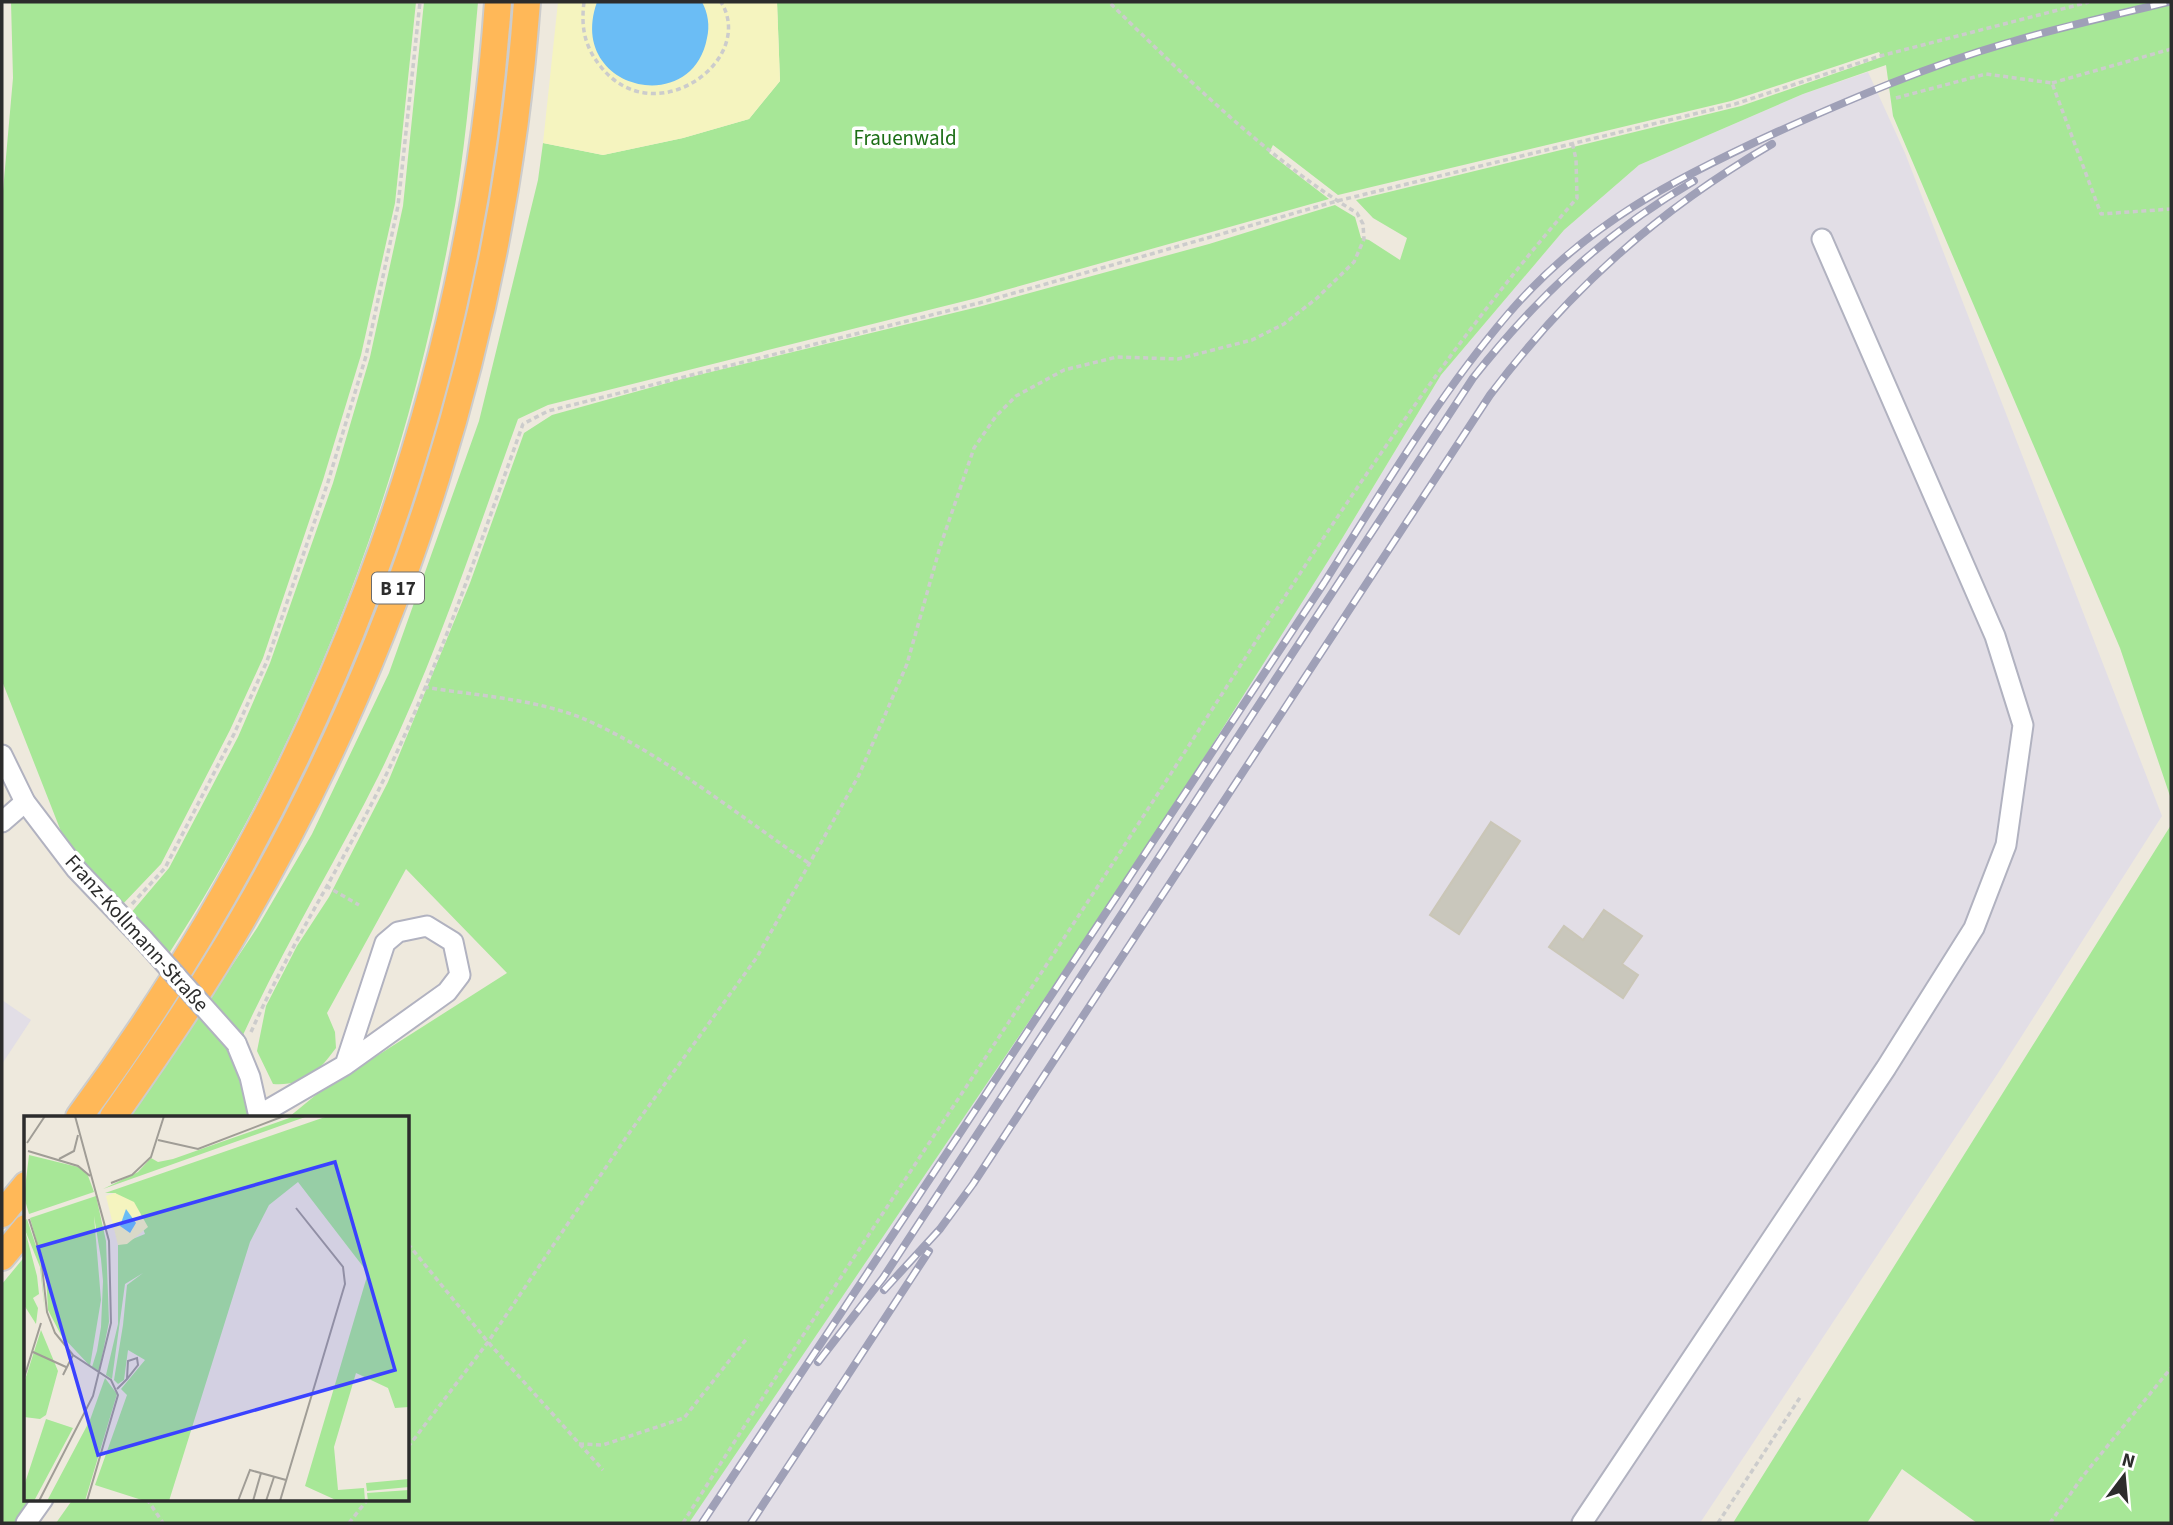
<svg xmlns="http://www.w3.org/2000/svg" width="2173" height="1525" viewBox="0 0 2173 1525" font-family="'Source Sans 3',sans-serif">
  <rect width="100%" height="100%" fill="#eee9dd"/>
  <g fill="#e2dee6">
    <polygon points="1868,72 1905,153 2162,816 2000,1070 1700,1523 689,1523 1340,542 1441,375 1564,230 1639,165 1803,94"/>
    <polygon points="2,1000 31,1020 2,1064"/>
  </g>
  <g fill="#a7e797">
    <polygon points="11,2 416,2 395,203 361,355 323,480 263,658 230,730 161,864 120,907 82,865 62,834 2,681 2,202 13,78"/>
    <path d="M424,2H478C471,79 465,157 450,233C403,488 309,737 168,955L130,914L169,868L238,737L270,663L333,483L370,357L403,206Z"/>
    <path d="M777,2H2171V799L2120,648L1893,116L1886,65L1803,94L1639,165L1564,230L1441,375L1340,542L1158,831L689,1523H56L73,1499H408V1117H289L317,1094L507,973L406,869L327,1013L335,1032L336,1048C318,1072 305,1086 273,1084L257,1051L266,1006L297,946L329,897L388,782L470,583L524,433L552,415L678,380L982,306L1209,244L1335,205L1355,217L1361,238L1369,240L1400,260L1407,238L1373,218L1356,200L1741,106L1882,57L1879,52L1731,101L1338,195L1273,145L1269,153L1329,199L977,298L548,405L518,419C475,538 435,661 379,775C335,863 284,946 243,1035L209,1000L257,928L312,834L389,673L479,421L538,180L543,143L603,155L683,138L749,119L780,81Z"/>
    <polygon points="2171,825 2171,1523 1977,1523 1902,1469 1867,1523 1733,1523"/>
    <polygon points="198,1014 231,1053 251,1117 130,1117"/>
    <polygon points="26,1255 26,1499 31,1499 14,1523 2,1523 2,1284"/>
  </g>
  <polygon fill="#f5f4bf" points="558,2 777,2 780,81 749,119 683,138 603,155 543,143"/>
  <path fill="#6bbdf5" d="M597,2H702C708,13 710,26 707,38C692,119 566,89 597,2Z"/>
  <g fill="#c9c7bc" stroke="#cac6b7" stroke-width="2">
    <polygon points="1491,822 1520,841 1459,934 1430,915"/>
    <polygon points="1604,910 1642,936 1622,964 1638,975 1623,998 1549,947 1564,926 1583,940"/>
  </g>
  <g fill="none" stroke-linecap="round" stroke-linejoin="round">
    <g stroke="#b1b2c0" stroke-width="23">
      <g id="minor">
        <polyline points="2,755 25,802 76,869 143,939"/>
        <polyline points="2,822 25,802"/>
        <polyline points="236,1043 250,1077 259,1117"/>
        <polyline points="259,1115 345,1065 447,992 460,975 453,942 427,926 398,932 385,943 345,1065"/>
        <polyline points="26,1523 43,1499"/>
        <polyline points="1582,1523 1886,1068 1974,928 2006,845 2023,725 1995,636 1822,239"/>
      </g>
    </g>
    <g stroke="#ccc" stroke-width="30">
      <g id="highway">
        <path d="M79,1117C318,794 470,404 498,2"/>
        <path d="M113,1117C158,1053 203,988 242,920C404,642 504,322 527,2"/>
        <polyline points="2,1214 26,1185"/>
        <polyline points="2,1257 26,1228"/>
      </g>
    </g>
    <g stroke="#ccc" stroke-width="3.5" stroke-dasharray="5 3.5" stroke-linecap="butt">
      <path d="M584,2C581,27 584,46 601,67C655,134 757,60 721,2"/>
      <polyline points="2052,83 2171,49"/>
      <polyline points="1896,98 1986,74 2052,83 2101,214 2171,209"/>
      <path d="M424,687C478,696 541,699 591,722C664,755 742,818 810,864"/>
      <polyline points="326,886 359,905"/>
      <polyline points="132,904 165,868 234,734 267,661 328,482 366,356 398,206 420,2"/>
      <path d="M251,1032C290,945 342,865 384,779C440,665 480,543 523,424L548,411L979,303L1337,201L1735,104L1880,56L2089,2"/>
      <polyline points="408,1244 488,1342 603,1470"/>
      <polyline points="579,1444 603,1445 684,1418 748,1337"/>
      <path d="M408,1447L488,1342L627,1136L757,957L859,775L907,664L940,547L974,448L996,416L1016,396L1064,370L1117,357L1178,359L1252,340L1284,324L1317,298L1354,262L1364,239L1363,224L1357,213C1270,161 1181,73 1109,2"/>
      <polyline points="147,1499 163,1523"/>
      <polyline points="349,1523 368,1499"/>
      <path d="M683,1523C830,1289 985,1061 1135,829C1275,614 1408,392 1577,198L1576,159L1572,142"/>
      <polyline points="1718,1523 1801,1396"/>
      <polyline points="2050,1523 2083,1476 2171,1368"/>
    </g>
    <use href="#minor" stroke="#fff" stroke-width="19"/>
    <use href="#highway" stroke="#ffb858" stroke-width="26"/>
    <g stroke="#9fa0b7" stroke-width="8">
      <g id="rail">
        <path d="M884,1290L940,1229L973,1184L1490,395C1570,289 1657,211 1772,144"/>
        <path d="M818,1362L883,1278L1473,378C1536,298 1606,232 1694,181"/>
        <path d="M702,1523L1324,583C1382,491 1438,396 1509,313C1586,224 1672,180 1777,132C1853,98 1928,66 2007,43C2060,27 2115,15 2168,2"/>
        <polyline points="751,1523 929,1251"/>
      </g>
    </g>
    <use href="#rail" stroke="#fff" stroke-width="5" stroke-dasharray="16" stroke-linecap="butt"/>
    <g stroke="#b1b2c0" stroke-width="23" stroke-linecap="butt">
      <polyline id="minor-bridge" points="143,939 236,1043"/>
    </g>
    <use href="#minor-bridge" stroke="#fff" stroke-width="19"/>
  </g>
  <g text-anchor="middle" stroke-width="7" stroke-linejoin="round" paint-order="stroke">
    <rect fill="#fff" stroke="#6b6b6b" stroke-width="2" x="372" y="572.5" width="52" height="31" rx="5"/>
    <g font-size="19" font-weight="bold" fill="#2c2c2c">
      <text x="398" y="595">B 17</text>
    </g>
    <g font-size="21" fill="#1c6e16" stroke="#fff">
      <text x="905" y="145">Frauenwald</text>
    </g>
    <g font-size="21" fill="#2c2c2c" stroke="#fff">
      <text transform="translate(137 933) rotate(48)" y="7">Franz-Kollmann-Straße</text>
    </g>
  </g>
  <g transform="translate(24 1116)">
    <rect width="385" height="385" fill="#eee9dd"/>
    <path d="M271,0H284L79,73L114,56L127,42L134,46L149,43ZM304,0H385V291L371,292L364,272L332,257L310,331L314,374L340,372L341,385H314L281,370L344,157L274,66L245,89L226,126L145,385H121L71,369L103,279L97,273L121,244L104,234L100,264L94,268L90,264L99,209L103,169L119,157L101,168L88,263L82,259L94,208V129L121,118L112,94L91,77H81ZM5,39L54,51L63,57L70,76L5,98L0,81ZM72,80L82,125L85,206L75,255L68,251L73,235L77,211L79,165L77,143L70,100L77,184L66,250L37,219L24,194L22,158L6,102ZM3,103L16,142L21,196L16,151L1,114L13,160L15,178L9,182L14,192L12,208L0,189V105ZM17,214L34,255L22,299L16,303L0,301V267ZM81,262L93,278L61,385H23L66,304ZM22,303L49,312L10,385H0V370ZM385,363V371L343,375L342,367ZM385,374V385H344L343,377Z" fill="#a7e797"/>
    <path d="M91,77L110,86L124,111L103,128L94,129L82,80Z" fill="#f5f4bf"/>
    <path d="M102,93L112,107L106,117L96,110Z" fill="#6bbdf5"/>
    <path fill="none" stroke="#a09d96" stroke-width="2" d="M134,24L174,33L260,0M3,27L21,0M4,35L54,50L66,60M35,43L50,35L54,19M87,67L108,59L127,41L140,0M5,103L17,141L23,196L31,217L49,239L87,264L94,279L63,385M9,236L42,251M39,259L49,239M0,262L17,207M93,273L103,263L114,249L113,242L104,245L103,263M15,385L69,280L87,207L85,125L51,0M214,385L226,354L262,364M229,385L237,357M242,385L250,361M256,385L321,168L319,151L272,92"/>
    <path fill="#3a42ff" fill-opacity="0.15" stroke="#3a42ff" stroke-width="3.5" d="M311,46L371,254L74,339L14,131Z"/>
    <rect width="385" height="385" fill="none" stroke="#2c2c2c" stroke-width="3.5"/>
  </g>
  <rect width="2173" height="1525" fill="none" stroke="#2c2c2c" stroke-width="7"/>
  <g transform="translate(2124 1476) rotate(16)" stroke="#ffffff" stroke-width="5" paint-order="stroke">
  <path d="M0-5L12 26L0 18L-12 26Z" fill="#2c2c2c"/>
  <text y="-10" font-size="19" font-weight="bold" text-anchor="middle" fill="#2c2c2c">N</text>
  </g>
</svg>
